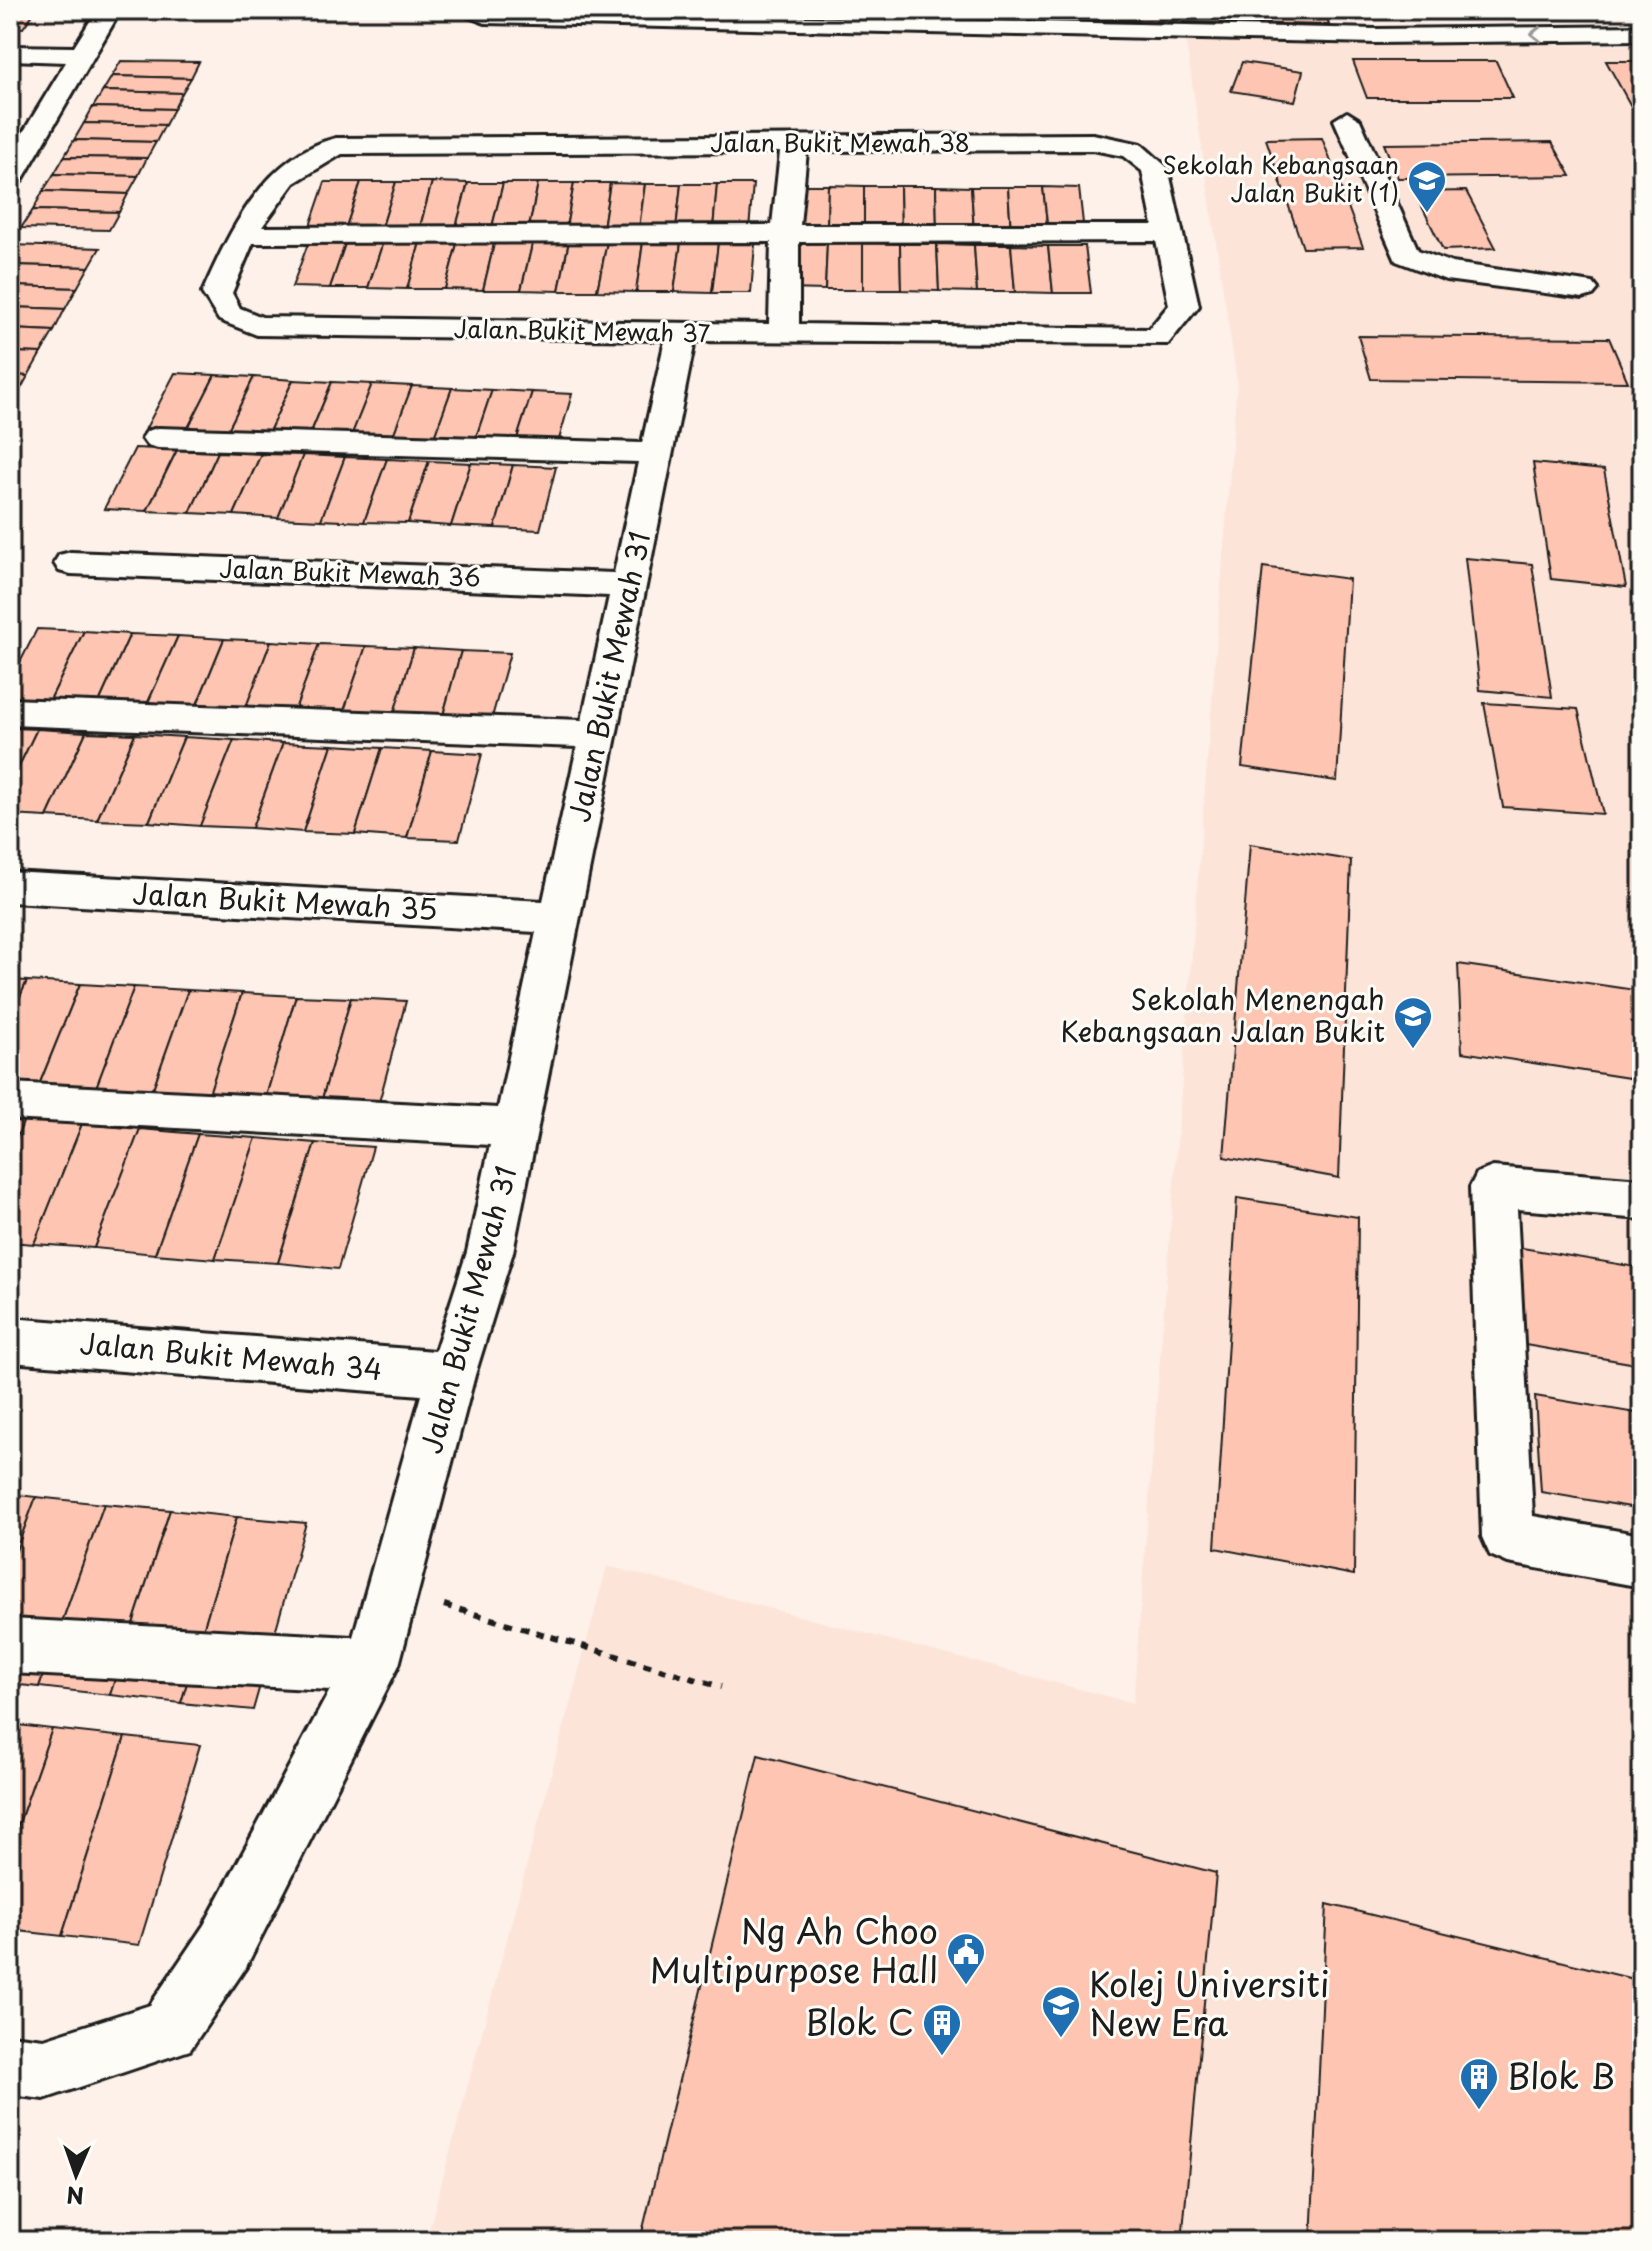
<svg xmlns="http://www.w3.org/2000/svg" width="1652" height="2251" viewBox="0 0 1652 2251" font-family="'Playpen Sans',sans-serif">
  <rect width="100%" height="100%" fill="#fdf1e9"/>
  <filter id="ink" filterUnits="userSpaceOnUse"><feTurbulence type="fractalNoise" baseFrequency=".0125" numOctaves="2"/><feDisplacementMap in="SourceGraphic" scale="16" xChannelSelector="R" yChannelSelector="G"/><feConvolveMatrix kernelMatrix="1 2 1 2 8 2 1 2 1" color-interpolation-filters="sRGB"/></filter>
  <g filter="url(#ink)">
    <polygon fill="#fde4d8" points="1186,42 1642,45 1642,2241 426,2241 607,1566 1133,1703 1237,382"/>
    <g fill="#fec6b2" stroke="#1c1c1c" stroke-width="2">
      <polygon points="10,10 36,10 23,28 10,27"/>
      <polygon points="622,10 1325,10 1329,25"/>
      <polygon points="1190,10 1315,10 1318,20 1191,17"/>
      <polygon points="121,61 199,62 191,78 112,76"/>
      <polygon points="1353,61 1496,61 1513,98 1367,98"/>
      <polygon points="1606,61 1642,61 1642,108 1632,108"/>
      <polygon points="1242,62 1303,71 1295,101 1231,91"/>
      <polygon points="112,76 191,78 182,93 103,91"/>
      <polygon points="103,91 182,93 174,109 93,107"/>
      <polygon points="93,107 174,109 165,125 84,123"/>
      <polygon points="84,123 165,125 156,142 74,140"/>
      <polygon points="1322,138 1363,247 1303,248 1266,139"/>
      <polygon points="74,140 156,142 147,158 64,157"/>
      <polygon points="1552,142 1571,176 1398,178 1384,144"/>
      <polygon points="64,157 147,158 138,176 54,174"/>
      <polygon points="54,174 138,176 128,194 43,191"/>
      <polygon points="325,182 361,182 346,227 310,226"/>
      <polygon points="361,182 396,182 382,227 346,227"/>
      <polygon points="396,182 432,182 420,227 382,227"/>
      <polygon points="432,182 468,183 456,227 420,227"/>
      <polygon points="468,183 503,183 492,227 456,227"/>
      <polygon points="503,183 538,183 529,228 492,227"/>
      <polygon points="538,183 574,183 566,228 529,228"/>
      <polygon points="574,183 610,183 603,228 566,228"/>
      <polygon points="610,183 645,184 639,229 603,228"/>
      <polygon points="645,184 681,184 676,229 639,229"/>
      <polygon points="681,184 717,184 713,229 676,229"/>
      <polygon points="717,184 753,184 749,229 713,229"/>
      <polygon points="793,185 828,185 827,229 790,229"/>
      <polygon points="828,185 864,186 864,230 827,229"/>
      <polygon points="864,186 900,186 901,230 864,230"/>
      <polygon points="900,186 936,186 937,231 901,230"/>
      <polygon points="936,186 971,187 974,231 937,231"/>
      <polygon points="971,187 1008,187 1011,231 974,231"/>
      <polygon points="1008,187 1043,187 1048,232 1011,231"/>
      <polygon points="1043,187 1079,188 1084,232 1048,232"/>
      <polygon points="43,191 128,194 119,212 33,210"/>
      <polygon points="1466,191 1496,248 1443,250 1415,192"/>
      <polygon points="33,210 119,212 109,230 21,228"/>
      <polygon points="310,238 347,238 330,288 292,287"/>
      <polygon points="347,238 384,239 368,288 330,288"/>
      <polygon points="384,239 421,239 407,289 368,288"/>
      <polygon points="421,239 458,240 445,289 407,289"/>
      <polygon points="458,240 495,240 483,290 445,289"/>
      <polygon points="495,240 533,241 521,290 483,290"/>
      <polygon points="533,241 569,241 559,291 521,290"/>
      <polygon points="569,241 607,242 597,291 559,291"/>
      <polygon points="607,242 643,242 636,292 597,291"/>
      <polygon points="643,242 681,243 674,292 636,292"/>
      <polygon points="790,242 827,243 825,290 787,289"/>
      <polygon points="681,243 718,243 712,293 674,292"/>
      <polygon points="718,243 755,244 751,293 712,293"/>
      <polygon points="827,243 863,243 863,290 825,290"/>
      <polygon points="863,243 900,244 901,290 863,290"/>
      <polygon points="900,244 937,244 939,291 901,290"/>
      <polygon points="937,244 974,245 977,292 939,291"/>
      <polygon points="12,245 100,248 89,267 10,265"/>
      <polygon points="974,245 1011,245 1015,292 977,292"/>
      <polygon points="1011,245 1048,246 1053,293 1015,292"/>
      <polygon points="1048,246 1085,246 1091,293 1053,293"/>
      <polygon points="10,265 89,267 77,288 10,286"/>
      <polygon points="10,286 77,288 65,309 10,307"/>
      <polygon points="10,307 65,309 54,331 10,329"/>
      <polygon points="10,329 54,331 41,353 10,352"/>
      <polygon points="1358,336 1609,338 1628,382 1371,379"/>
      <polygon points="10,352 41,353 28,376 10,375"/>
      <polygon points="175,373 215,375 187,430 146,428"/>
      <polygon points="10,375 28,376 15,399 10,399"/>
      <polygon points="215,375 254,377 227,432 187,430"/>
      <polygon points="254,377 293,380 268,434 227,432"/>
      <polygon points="293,380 332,382 309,437 268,434"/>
      <polygon points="332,382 372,384 350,439 309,437"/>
      <polygon points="372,384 412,386 391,441 350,439"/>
      <polygon points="412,386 452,388 432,443 391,441"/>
      <polygon points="452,388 492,390 473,446 432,443"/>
      <polygon points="492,390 532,392 514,448 473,446"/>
      <polygon points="532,392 572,394 556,450 514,448"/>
      <polygon points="135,448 177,450 147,511 104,509"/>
      <polygon points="177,450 218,452 190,513 147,511"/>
      <polygon points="218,452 261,454 234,515 190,513"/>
      <polygon points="261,454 303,455 278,518 234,515"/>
      <polygon points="303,455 345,457 321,520 278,518"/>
      <polygon points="345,457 387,459 364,522 321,520"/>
      <polygon points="387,459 429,461 408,523 364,522"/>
      <polygon points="429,461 471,463 451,526 408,523"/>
      <polygon points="471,463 513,465 495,528 451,526"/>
      <polygon points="1533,463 1604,470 1626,587 1551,579"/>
      <polygon points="513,465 556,467 540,530 495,528"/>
      <polygon points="1465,558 1532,564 1552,697 1480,690"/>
      <polygon points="1263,567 1349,579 1337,781 1242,767"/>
      <polygon points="37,629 84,631 48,704 10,702 10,682"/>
      <polygon points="84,631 130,634 97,707 48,704"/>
      <polygon points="130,634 178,636 145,709 97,707"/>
      <polygon points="178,636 224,639 194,712 145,709"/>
      <polygon points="224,639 271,641 243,715 194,712"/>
      <polygon points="271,641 319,644 292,718 243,715"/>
      <polygon points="319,644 366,646 341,720 292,718"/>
      <polygon points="366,646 414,648 391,723 341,720"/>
      <polygon points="414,648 461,651 440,726 391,723"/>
      <polygon points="461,651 510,653 489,728 440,726"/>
      <polygon points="1484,703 1578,709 1603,814 1503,807"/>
      <polygon points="10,728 37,729 10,785"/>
      <polygon points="37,729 86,732 47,817 10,815 10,785"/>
      <polygon points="86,732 135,734 97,820 47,817"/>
      <polygon points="135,734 184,737 149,822 97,820"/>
      <polygon points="184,737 234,740 200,826 149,822"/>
      <polygon points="234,740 283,743 252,828 200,826"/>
      <polygon points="283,743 332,745 303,832 252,828"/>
      <polygon points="332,745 382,748 355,834 303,832"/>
      <polygon points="382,748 432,751 407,838 355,834"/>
      <polygon points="432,751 482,754 459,840 407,838"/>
      <polygon points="1250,844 1351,860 1339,1178 1224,1157"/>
      <polygon points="1458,964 1642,991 1642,1080 1462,1052"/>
      <polygon points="10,980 27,981 10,1019"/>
      <polygon points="27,981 80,984 37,1090 10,1088 10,1019"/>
      <polygon points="80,984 134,987 94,1093 37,1090"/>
      <polygon points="134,987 188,990 150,1097 94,1093"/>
      <polygon points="188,990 242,993 207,1100 150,1097"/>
      <polygon points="242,993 296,996 264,1103 207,1100"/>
      <polygon points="296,996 351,998 320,1106 264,1103"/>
      <polygon points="351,998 406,1001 377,1110 320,1106"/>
      <polygon points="10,1119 24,1120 10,1154"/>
      <polygon points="24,1120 82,1124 34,1244 10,1242 10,1154"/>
      <polygon points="82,1124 140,1129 94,1248 34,1244"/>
      <polygon points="140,1129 198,1134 155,1254 94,1248"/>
      <polygon points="198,1134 256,1138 215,1259 155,1254"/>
      <polygon points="256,1138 315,1143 278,1263 215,1259"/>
      <polygon points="315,1143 373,1147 338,1269 278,1263"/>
      <polygon points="1237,1198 1358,1217 1354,1575 1215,1548"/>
      <polygon points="1504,1245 1642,1268 1642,1365 1508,1342"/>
      <polygon points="1535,1396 1642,1414 1642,1509 1541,1492"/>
      <polygon points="10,1494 36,1497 10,1567"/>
      <polygon points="36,1497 104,1504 39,1687 10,1684 10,1567"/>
      <polygon points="104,1504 170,1510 110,1695 39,1687"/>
      <polygon points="170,1510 237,1517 181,1703 110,1695"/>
      <polygon points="237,1517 306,1523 253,1710 181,1703"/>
      <polygon points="10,1724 52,1729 10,1849"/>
      <polygon points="52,1729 125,1737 62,1936 10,1930 10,1849"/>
      <polygon points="125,1737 200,1745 139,1945 62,1936"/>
      <polygon points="758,1755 1216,1873 1182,2241 640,2241"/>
      <polygon points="1327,1904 1642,1981 1642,2241 1311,2241"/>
    </g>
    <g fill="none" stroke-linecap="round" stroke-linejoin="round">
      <g stroke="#1c1c1c" stroke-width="6">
        <g id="minor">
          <polygon points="97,10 121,10 24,177 20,183 10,185 10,154 66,62 10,60 10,46 74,47"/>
          <polygon points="460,10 1376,29 1642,26 1642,40 1376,43 485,23 463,15"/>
          <polygon points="1347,112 1360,120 1418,250 1452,263 1593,283 1598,289 1593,295 1583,298 1446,280 1396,261 1334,120"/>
          <path d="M1093,134L1141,144L1168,168L1199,306L1168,344L695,341L513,1252L475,1375L399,1665L246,1967L190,2050L44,2099L10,2095V2035L44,2039L150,2005L204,1925L330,1690L10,1673V1619L353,1637L421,1395L10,1362V1318L435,1351L467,1252L490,1145L10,1119V1083L498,1108L536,932L10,902V872L543,901L577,747L10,725V699L582,720L609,596L71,574L59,571L54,563L59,555L71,552L614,573L638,462L158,448L147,445L142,438L147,431L158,428L642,443L665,340L257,335L219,320L202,293C229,232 264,156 336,138ZM1093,150L1123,156L1142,171L1153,225H800L807,151ZM780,152L772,225L262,227L294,183L342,154ZM1156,241L1169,305L1149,329L799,324V242ZM771,242L769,324L262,317L240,308L232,293L253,243Z"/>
          <polygon points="1493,1167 1642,1179 1642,1219 1517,1209 1533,1516 1642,1535 1642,1587 1508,1563 1490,1555 1482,1537 1470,1187 1477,1173"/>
        </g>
      </g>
      <polyline stroke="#1c1c1c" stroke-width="6" stroke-dasharray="8 8" stroke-linecap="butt" points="444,1605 721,1687"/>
      <use href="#minor" fill="#fdfcf7" fill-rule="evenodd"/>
    </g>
    <defs><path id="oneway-chevron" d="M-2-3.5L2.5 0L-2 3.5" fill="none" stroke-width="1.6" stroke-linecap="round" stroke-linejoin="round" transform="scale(2)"/></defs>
    <use stroke="#989794" href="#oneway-chevron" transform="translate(1536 34) rotate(179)"/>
  </g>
  <defs>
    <g id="school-pin" transform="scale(2)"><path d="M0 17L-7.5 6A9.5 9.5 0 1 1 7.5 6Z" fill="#1f6fb2" stroke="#fdfcf7"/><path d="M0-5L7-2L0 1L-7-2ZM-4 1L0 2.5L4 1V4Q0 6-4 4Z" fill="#fff"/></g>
    <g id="civic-pin" transform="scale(2)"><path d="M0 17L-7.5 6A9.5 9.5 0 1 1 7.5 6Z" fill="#1f6fb2" stroke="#fdfcf7"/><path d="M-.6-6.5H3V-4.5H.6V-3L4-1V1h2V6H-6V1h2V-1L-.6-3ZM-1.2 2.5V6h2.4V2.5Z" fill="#fff"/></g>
    <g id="university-pin" transform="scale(2)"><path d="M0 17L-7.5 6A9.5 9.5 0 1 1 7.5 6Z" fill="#1f6fb2" stroke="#fdfcf7"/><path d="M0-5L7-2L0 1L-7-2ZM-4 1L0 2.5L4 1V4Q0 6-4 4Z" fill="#fff"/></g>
    <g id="building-pin" transform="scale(2)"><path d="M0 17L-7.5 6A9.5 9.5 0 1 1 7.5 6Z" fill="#1f6fb2" stroke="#fdfcf7"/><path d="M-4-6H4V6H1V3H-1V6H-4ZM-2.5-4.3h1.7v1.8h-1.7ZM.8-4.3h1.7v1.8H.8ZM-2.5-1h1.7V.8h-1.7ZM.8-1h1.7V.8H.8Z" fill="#fff"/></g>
  </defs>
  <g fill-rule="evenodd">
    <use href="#school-pin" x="1427" y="180"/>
    <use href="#school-pin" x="1413" y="1016"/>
    <use href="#civic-pin" x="966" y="1952"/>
    <use href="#university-pin" x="1061" y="2005"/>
    <use href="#building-pin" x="942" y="2023"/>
    <use href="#building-pin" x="1479" y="2077"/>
  </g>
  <g text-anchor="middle" stroke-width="6" stroke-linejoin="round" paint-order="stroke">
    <g font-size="24" fill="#1c1c1c" stroke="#fdfcf7">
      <text x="840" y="152">Jalan Bukit Mewah 38</text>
      <text transform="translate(582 332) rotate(1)" y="8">Jalan Bukit Mewah 37</text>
      <text transform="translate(350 574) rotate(2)" y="8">Jalan Bukit Mewah 36</text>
    </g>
    <g font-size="24" fill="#1c1c1c" stroke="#fdfcf7" text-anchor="end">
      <text x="1399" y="174">Sekolah Kebangsaan<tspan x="1399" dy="28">Jalan Bukit (1)</tspan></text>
    </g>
    <g font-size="28" fill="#1c1c1c" stroke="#fdfcf7">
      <text transform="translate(610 677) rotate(-78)" y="10">Jalan Bukit Mewah 31</text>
      <text transform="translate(285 902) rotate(3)" y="10">Jalan Bukit Mewah 35</text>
      <text transform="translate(469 1310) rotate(-75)" y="10">Jalan Bukit Mewah 31</text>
      <text transform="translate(231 1357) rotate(5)" y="10">Jalan Bukit Mewah 34</text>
    </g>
    <g font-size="28" fill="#1c1c1c" stroke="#fdfcf7" text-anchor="end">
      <text x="1385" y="1010">Sekolah Menengah<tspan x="1385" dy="32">Kebangsaan Jalan Bukit</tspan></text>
    </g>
    <g font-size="34" fill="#1c1c1c" stroke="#fdfcf7" text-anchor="end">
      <text x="938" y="1944">Ng Ah Choo<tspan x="938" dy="39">Multipurpose Hall</tspan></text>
      <text x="1089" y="1997" text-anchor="start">Kolej Universiti<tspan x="1089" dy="39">New Era</tspan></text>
      <text x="914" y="2035">Blok C</text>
      <text x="1507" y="2089" text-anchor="start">Blok B</text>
    </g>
  </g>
  <rect width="1652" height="2251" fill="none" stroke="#fdfcf7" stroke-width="40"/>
  <rect x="20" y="20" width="1612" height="2211" fill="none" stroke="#1c1c1c" stroke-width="3" filter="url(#ink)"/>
  <g transform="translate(76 2175) rotate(182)" stroke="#fdfcf7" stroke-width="6" paint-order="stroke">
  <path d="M0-6L14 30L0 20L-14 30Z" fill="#1c1c1c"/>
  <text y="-12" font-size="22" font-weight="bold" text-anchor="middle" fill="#1c1c1c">N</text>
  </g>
</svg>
